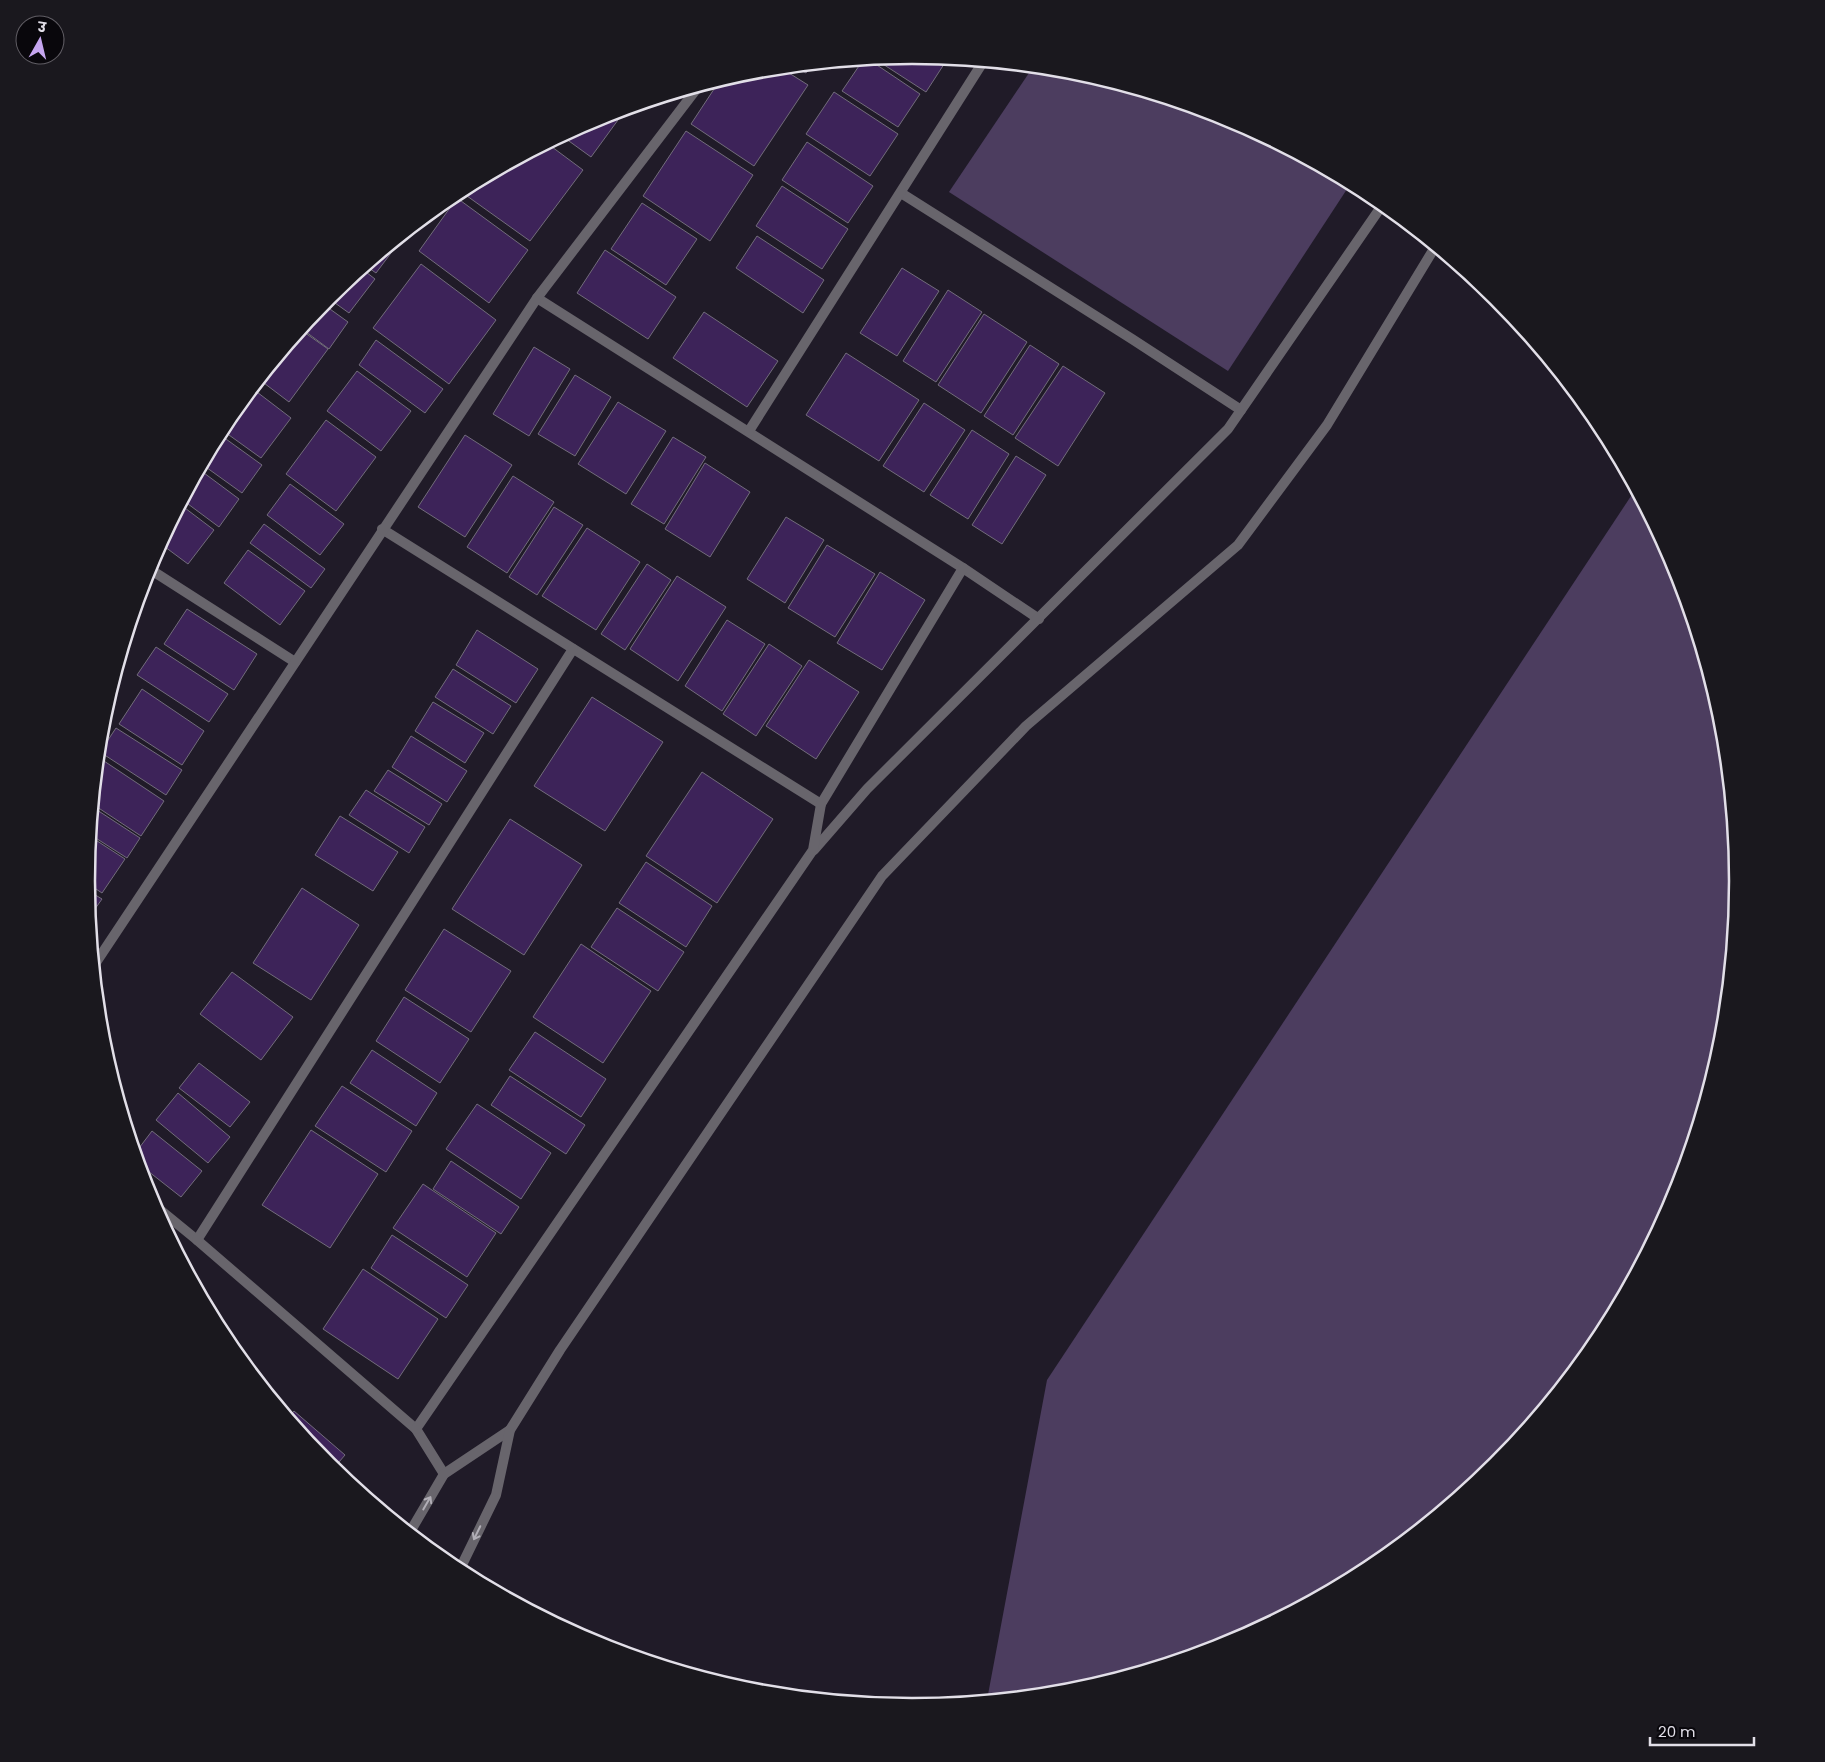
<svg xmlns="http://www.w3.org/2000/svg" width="1825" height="1762" viewBox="0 0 1825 1762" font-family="Poppins,'Noto Sans Devanagari',sans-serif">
  <rect width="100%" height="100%" fill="#201b28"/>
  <g fill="#4c3d5f">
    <polygon points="1033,67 1074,71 1229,118 1351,183 1228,371 949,192"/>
    <polygon points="1635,490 1676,565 1723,720 1738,881 1723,1042 1676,1197 1599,1340 1496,1465 1371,1568 1228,1644 1073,1691 987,1700 1047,1380"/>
  </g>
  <g fill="#3d2359" stroke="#726c7b">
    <polygon points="913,55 948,58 926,92 875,59"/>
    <polygon points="868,59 920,94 898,127 842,91 863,60"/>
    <polygon points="811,65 806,73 795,67"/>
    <polygon points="781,68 808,85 754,166 691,124 720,80 752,71"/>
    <polygon points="834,92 898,134 870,176 806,134"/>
    <polygon points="626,109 591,157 562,136 597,118"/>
    <polygon points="686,131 753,175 710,241 643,196"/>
    <polygon points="807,142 873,186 848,223 782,180"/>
    <polygon points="548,144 583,170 530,241 460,191"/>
    <polygon points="782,186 848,229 822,269 756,226"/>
    <polygon points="457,198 528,250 489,303 419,251"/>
    <polygon points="642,203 697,239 666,285 611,249"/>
    <polygon points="406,233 376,273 366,266"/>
    <polygon points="757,236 824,280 803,313 736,268"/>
    <polygon points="605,250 676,297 648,339 577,293"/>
    <polygon points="421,264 496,320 449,384 373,328"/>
    <polygon points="902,268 939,291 897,356 860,333"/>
    <polygon points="362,269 375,279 349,313 328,298"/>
    <polygon points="948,290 982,312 936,382 903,361"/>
    <polygon points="323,304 348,322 329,349 302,329"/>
    <polygon points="704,312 778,361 747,407 673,358"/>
    <polygon points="984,314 1027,342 981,413 938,385"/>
    <polygon points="301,330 328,349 289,402 260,380"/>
    <polygon points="376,340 443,389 425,413 359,365"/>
    <polygon points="1030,345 1059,364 1013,435 984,416"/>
    <polygon points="534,347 570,369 529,436 493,414"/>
    <polygon points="846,353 919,400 879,461 806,415"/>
    <polygon points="1063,366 1105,393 1058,466 1015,438"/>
    <polygon points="357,371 411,411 381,451 327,411"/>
    <polygon points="575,375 611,397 575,456 538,434"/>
    <polygon points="253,389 291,418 261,458 222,430 226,422"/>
    <polygon points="618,402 666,431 626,494 578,464"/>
    <polygon points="924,403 965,430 924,492 883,466"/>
    <polygon points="326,420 376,457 336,511 286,474"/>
    <polygon points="972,430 1009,454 968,519 930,495"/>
    <polygon points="219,434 262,465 242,493 203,465"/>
    <polygon points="465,435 512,465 465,537 418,507"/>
    <polygon points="673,437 706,457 664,524 631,504"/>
    <polygon points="1016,456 1046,475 1002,544 972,525"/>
    <polygon points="705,463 750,492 710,557 665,529"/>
    <polygon points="200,470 239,499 219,527 184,501"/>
    <polygon points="513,476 554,502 507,573 467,547"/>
    <polygon points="290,484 344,524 320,555 267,515"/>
    <polygon points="181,505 214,530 188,564 161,544"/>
    <polygon points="554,507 583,525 537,595 509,577"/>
    <polygon points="786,517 824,540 785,603 747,579"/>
    <polygon points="264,524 325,569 311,588 250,543"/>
    <polygon points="587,528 640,562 596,630 542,596"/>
    <polygon points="827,545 875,574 835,637 788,608"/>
    <polygon points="248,550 305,591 280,625 224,583"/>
    <polygon points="647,564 671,580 625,650 601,634"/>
    <polygon points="880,572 925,600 882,670 837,643"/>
    <polygon points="677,576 726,607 678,681 630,649"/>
    <polygon points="187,609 257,654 234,690 164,644"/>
    <polygon points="727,620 765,644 722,711 685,686"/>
    <polygon points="477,630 538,669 516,703 456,665"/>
    <polygon points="769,644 802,666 756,736 723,714"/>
    <polygon points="156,647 228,694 209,722 137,675"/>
    <polygon points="809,660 859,692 816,759 766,726"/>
    <polygon points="453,669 511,706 493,734 435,697"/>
    <polygon points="142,689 204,731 182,765 119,724"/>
    <polygon points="592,697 663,742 605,831 534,786"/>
    <polygon points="433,702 484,733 465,763 415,731"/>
    <polygon points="116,728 182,770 166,795 100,752"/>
    <polygon points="411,736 467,771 447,802 392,767"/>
    <polygon points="104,761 164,801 141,836 94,805 97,771"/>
    <polygon points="388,770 442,804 429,825 374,791"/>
    <polygon points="702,772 773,819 717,903 646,856"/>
    <polygon points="366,790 425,827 409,853 349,815"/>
    <polygon points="94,808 140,838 127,858 91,835"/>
    <polygon points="340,816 398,852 373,891 315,855"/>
    <polygon points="510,819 582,865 524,955 452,909"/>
    <polygon points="91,837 125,859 102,893 87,883"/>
    <polygon points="646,862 712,906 686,947 619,903"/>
    <polygon points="302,888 359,925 311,1000 253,963"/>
    <polygon points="87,890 102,899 90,916"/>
    <polygon points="617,908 684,952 658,991 591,947"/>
    <polygon points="444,929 511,971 471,1032 405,990"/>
    <polygon points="581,944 651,991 603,1063 533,1017"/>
    <polygon points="232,972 293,1017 261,1060 200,1014"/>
    <polygon points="404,997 469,1039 440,1083 376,1041"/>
    <polygon points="535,1032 606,1079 581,1117 509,1070"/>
    <polygon points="372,1050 437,1093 416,1126 350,1083"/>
    <polygon points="199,1063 250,1102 230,1127 179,1088"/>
    <polygon points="510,1076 585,1125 566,1154 491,1105"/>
    <polygon points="342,1086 412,1131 386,1172 315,1126"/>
    <polygon points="178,1093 230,1137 208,1163 156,1120"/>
    <polygon points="477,1104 551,1153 521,1199 446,1149"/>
    <polygon points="311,1130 378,1174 330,1248 262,1205"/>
    <polygon points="152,1131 202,1171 181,1197 139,1164 136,1152"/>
    <polygon points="451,1161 519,1207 501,1234 433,1189"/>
    <polygon points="423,1184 496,1233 467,1277 393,1228"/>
    <polygon points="392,1235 468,1285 446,1318 371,1268"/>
    <polygon points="363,1269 438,1319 398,1379 323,1329"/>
    <polygon points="294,1411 345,1455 333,1469 289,1417"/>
  </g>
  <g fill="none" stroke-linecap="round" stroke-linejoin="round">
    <g stroke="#68656c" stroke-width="10">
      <polyline points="901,193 1132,339 1241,410"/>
      <polyline points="537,298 963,568 1039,619"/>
      <polyline points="749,431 983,62"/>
      <polyline points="382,529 821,804"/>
      <polyline points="148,568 295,662"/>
      <polyline points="814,850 867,789 1228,429 1383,204"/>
      <polyline points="95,964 537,298 698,87"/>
      <polyline points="153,1204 197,1240 416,1429 444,1474"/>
      <polyline points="197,1240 573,649"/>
      <polyline points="416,1429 813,850 821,804 963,568"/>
      <polyline points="410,1532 444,1474 510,1430"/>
      <polyline points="459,1571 496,1495 510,1430 560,1350 882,876 1026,726 1238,545 1327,425 1435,247"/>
    </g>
  </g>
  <defs><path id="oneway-shaft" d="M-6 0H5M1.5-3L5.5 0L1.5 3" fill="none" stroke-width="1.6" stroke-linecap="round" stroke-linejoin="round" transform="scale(1.25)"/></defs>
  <g stroke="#b1aeb6">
    <use href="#oneway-shaft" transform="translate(427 1503) rotate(-60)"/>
    <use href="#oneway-shaft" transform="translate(477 1533) rotate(116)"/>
  </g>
  <path d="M0 0H1825V1762H0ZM95 881a817 817 0 1 1 1634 0a817 817 0 1 1-1634 0Z" fill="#1a181e" fill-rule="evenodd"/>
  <path fill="none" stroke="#e2dfe8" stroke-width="2.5" d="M95 881a817 817 0 1 1 1634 0a817 817 0 1 1-1634 0Z"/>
  <g transform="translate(40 40) rotate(8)"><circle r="24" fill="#09070c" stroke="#605d64"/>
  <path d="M0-4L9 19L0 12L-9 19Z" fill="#c6a6f0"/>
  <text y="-8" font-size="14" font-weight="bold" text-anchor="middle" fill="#e2dfe8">उ</text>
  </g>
  <path d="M1650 1737v8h104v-8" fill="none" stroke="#e2dfe8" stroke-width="2.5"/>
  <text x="1658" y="1737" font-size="15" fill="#e2dfe8" stroke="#09070c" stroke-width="4" paint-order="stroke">20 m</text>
</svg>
